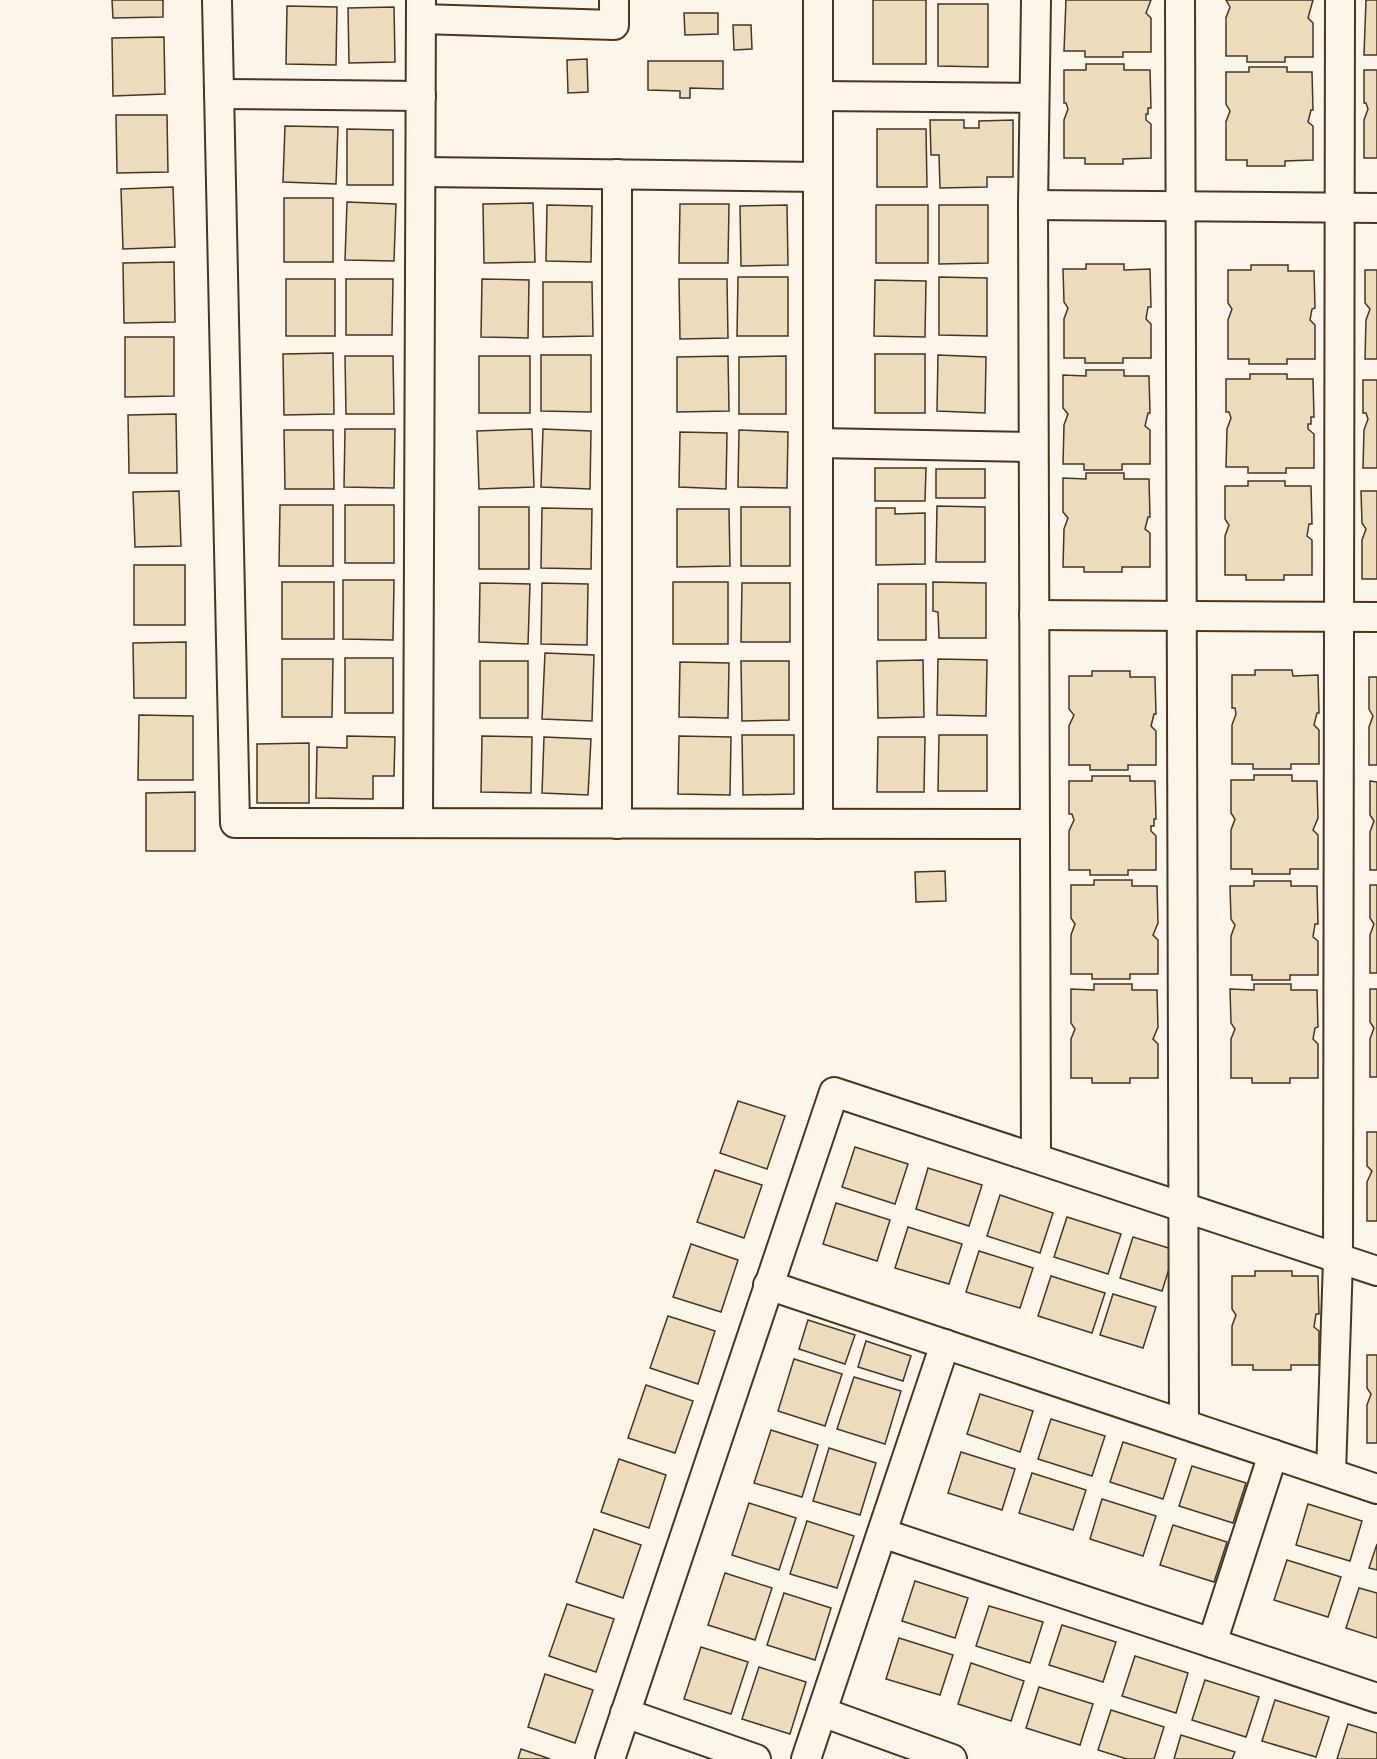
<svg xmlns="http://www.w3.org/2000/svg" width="1377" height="1759" viewBox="0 0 1377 1759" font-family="'Public Sans',sans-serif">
  <rect width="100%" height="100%" fill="#fbf6e9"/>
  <g fill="#ecdcbc" stroke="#4a3520" stroke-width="1.5">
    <polygon points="112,0 163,0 163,17 113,18"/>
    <rect x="873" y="0" width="53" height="64"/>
    <polygon points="1066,0 1151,0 1146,13 1151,18 1151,52 1123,52 1123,57 1085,57 1085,51 1064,51"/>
    <polygon points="1313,0 1308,18 1313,23 1313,57 1285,57 1285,62 1247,62 1247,56 1226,56 1226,18 1230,7 1226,0"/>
    <polygon points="1366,0 1377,0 1377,55 1364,55"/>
    <polygon points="938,4 988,4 988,67 938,66"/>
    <polygon points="287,6 337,7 336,65 286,64"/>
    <polygon points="394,7 395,62 349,63 348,8"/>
    <polygon points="684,13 718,13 718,34 685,35"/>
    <polygon points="733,25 751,25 752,49 734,50"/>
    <polygon points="164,37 165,94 113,96 112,38"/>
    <polygon points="587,59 588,92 568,93 567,60"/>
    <polygon points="648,61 723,61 723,89 690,88 690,98 680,98 680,91 648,90"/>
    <polygon points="1086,64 1124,64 1124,70 1150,70 1151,108 1148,108 1148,114 1146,114 1146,120 1151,124 1151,158 1123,159 1123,164 1085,164 1085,158 1064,158 1064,120 1068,109 1066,103 1064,103 1064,70 1086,70"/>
    <polygon points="1249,67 1287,67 1287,72 1312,72 1313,110 1311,110 1308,122 1313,126 1313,160 1285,161 1285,166 1247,166 1247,160 1226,160 1226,122 1230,111 1226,104 1226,72 1249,72"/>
    <polygon points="1364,70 1377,70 1377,158 1364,158 1364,120 1368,109 1366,103 1364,103"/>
    <polygon points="116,115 167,115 168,172 117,173"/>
    <polygon points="930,120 964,120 964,128 979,128 979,121 1013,120 1013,177 987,177 987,187 940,188 939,155 931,155"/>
    <polygon points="285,126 338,127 336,184 283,182"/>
    <polygon points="347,129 393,130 393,185 347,185"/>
    <polygon points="877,129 926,129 927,187 877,187"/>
    <polygon points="173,187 175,247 123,249 121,189"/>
    <rect x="284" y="198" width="49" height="64"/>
    <polygon points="347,202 396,204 394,261 345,260"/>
    <polygon points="533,203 535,262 484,263 483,204"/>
    <polygon points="680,204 729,204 728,263 679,263"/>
    <polygon points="547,205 592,206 591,262 546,261"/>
    <polygon points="787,205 788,265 741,266 740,206"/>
    <rect x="876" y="205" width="52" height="58"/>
    <polygon points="939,205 988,205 988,263 939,264"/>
    <polygon points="174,262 175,322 124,323 123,263"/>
    <polygon points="1086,264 1124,264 1124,270 1150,269 1151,307 1148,307 1146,319 1151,324 1151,358 1123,358 1123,363 1085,363 1085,358 1064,358 1064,319 1068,308 1064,302 1063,269 1086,269"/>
    <polygon points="1251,265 1288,265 1288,271 1314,271 1315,308 1312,309 1310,320 1315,325 1315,359 1287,359 1287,364 1249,364 1249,359 1228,359 1228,320 1232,309 1228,303 1228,270 1251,270"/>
    <polygon points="1365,270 1377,270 1377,359 1365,359 1366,320 1370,309 1365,303"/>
    <polygon points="738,277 788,277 788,336 737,336"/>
    <polygon points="939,277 987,278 987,336 939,335"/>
    <rect x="286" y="279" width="49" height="57"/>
    <polygon points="346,279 393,279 392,335 346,335"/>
    <polygon points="482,279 529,280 528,338 481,337"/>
    <polygon points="679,279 727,279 728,338 680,339"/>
    <polygon points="875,280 926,281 925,337 874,336"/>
    <polygon points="543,282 592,282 593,336 543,337"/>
    <polygon points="125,337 174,337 174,396 125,397"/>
    <polygon points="333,353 334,414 284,415 283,354"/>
    <rect x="875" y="354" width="50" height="59"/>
    <polygon points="541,355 591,355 591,412 541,411"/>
    <polygon points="938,355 986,357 985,413 937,411"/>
    <polygon points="345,356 393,356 394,414 346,414"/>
    <rect x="479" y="356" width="51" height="57"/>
    <polygon points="728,356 729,411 677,412 677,357"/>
    <polygon points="786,356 786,414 739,414 739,357"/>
    <polygon points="1086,370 1124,370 1124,376 1149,376 1150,413 1148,413 1145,426 1150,430 1150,464 1122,464 1122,470 1084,470 1084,464 1063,464 1064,425 1068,414 1063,408 1063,375 1086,376"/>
    <polygon points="1250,374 1287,374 1287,379 1313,379 1314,417 1311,417 1311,424 1308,424 1308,429 1314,434 1314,468 1286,468 1286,473 1248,473 1248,467 1226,467 1227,429 1231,418 1229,412 1226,412 1226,379 1250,379"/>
    <polygon points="1363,380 1377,380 1377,468 1363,468 1364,430 1368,419 1366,413 1363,413"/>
    <polygon points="176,414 177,473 129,473 128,415"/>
    <polygon points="345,429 395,429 394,488 344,487"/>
    <polygon points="532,429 534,487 479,489 477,431"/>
    <polygon points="543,429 591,431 590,489 541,487"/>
    <polygon points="284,430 333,430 334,489 285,489"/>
    <polygon points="739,430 788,432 787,488 738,487"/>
    <polygon points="680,432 727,433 726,489 679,487"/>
    <polygon points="875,468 926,468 925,501 875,501"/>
    <rect x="936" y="469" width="49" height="29"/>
    <polygon points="1086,473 1124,473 1124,479 1149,479 1150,517 1148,517 1145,529 1150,533 1150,567 1122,567 1122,572 1084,572 1084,567 1063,567 1064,529 1068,518 1063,512 1063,478 1086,479"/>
    <polygon points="1248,481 1285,481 1285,486 1311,486 1312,524 1309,524 1307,536 1312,540 1312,575 1284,575 1284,580 1246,580 1246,575 1225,575 1225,536 1229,525 1225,519 1225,486 1248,486"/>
    <polygon points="179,491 181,546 135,547 133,492"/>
    <polygon points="1361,491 1377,491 1377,579 1362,579 1362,540 1366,529 1362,523"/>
    <polygon points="280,505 333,505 333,566 279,566"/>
    <rect x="345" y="505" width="49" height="58"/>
    <polygon points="937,506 985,507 985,562 936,562"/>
    <rect x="479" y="507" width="50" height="62"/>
    <rect x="741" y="507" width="49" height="59"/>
    <polygon points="542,508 592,509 591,569 541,568"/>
    <polygon points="876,508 895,508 895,514 925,513 925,564 876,565"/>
    <polygon points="677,509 729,509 730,566 677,567"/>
    <rect x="134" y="565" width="51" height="60"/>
    <polygon points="343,580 394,580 393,640 343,639"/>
    <rect x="282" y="582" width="52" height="57"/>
    <rect x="673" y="582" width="55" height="62"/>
    <polygon points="933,582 986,583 986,638 939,638 938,612 933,611"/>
    <polygon points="480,583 530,584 528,644 479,642"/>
    <polygon points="542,583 588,584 587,645 541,644"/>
    <polygon points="742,583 790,583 790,642 741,642"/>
    <rect x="878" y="584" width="48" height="56"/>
    <polygon points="186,642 186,698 134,698 133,643"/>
    <polygon points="545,653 594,655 592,721 542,719"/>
    <rect x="345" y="658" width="48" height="55"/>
    <polygon points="282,659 333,659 332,717 282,717"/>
    <polygon points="938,659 987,660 986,716 937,715"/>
    <polygon points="923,660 924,717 878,718 877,661"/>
    <rect x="480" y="661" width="48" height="57"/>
    <polygon points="741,661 789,661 789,720 742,721"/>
    <polygon points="680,662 729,663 728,718 679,717"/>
    <polygon points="1255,670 1292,670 1293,676 1318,675 1319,713 1317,713 1314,725 1319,730 1319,764 1291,764 1291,769 1253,769 1253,764 1232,764 1232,725 1236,714 1235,708 1232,708 1232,675 1255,675"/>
    <polygon points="1092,671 1130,671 1130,677 1155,677 1156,714 1154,714 1151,726 1156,731 1156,765 1128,765 1128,770 1090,770 1090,765 1069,765 1069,726 1074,715 1069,709 1069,676 1092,676"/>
    <polygon points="1369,677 1377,677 1377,765 1369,765 1369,727 1373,716 1369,709"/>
    <polygon points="139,715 193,716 193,780 138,780"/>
    <polygon points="742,735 794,735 794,794 743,795"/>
    <polygon points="939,735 987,735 987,791 938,791"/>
    <polygon points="347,736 395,737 394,776 373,776 373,799 316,798 317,747 347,748"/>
    <polygon points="482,736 532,737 531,793 481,792"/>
    <polygon points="679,736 731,737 730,795 678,794"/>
    <polygon points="544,737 591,739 588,795 542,793"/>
    <polygon points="878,737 925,737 924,792 877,792"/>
    <polygon points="309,743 309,803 257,803 257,744"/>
    <polygon points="1254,775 1292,775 1292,781 1317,781 1318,818 1313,830 1318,835 1318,869 1290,869 1290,874 1252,874 1252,869 1231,869 1231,830 1235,819 1231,813 1231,780 1254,780"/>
    <polygon points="1092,776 1130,776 1130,781 1155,781 1156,819 1154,819 1154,826 1151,826 1151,831 1156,836 1156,870 1128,870 1128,875 1090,875 1090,870 1069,870 1069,831 1074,820 1072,814 1069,814 1069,781 1092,781"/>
    <polygon points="1370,781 1377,782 1377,870 1370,870 1370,832 1374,821 1370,815"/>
    <polygon points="195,792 195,851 146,851 146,793"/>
    <polygon points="945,871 946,901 916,902 915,872"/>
    <polygon points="1094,880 1132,880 1132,886 1157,886 1158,923 1153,935 1158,940 1158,974 1130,974 1130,979 1092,979 1092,974 1071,974 1071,935 1075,924 1071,918 1071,885 1094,885"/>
    <polygon points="1254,881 1291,881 1291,886 1317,886 1318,924 1315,924 1313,937 1318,941 1318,975 1290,975 1290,980 1252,980 1252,975 1231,975 1231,936 1235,925 1231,919 1230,886 1254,886"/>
    <polygon points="1370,885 1377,885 1377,973 1370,973 1370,935 1374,924 1370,918"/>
    <polygon points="1094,984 1132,984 1132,990 1157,990 1158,1027 1153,1039 1158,1044 1158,1078 1130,1078 1130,1083 1092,1083 1092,1078 1071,1078 1071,1039 1075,1029 1071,1023 1071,989 1094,990"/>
    <polygon points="1254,984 1291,984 1291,990 1317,990 1318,1027 1315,1028 1313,1039 1318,1044 1318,1078 1290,1078 1290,1083 1252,1083 1252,1078 1231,1078 1231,1039 1235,1029 1231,1023 1230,989 1254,990"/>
    <polygon points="1370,989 1377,989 1377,1077 1370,1077 1370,1039 1374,1028 1370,1022"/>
    <polygon points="738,1101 785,1116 767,1169 720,1153"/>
    <polygon points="1367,1132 1377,1132 1377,1221 1367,1221 1367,1182 1372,1171 1367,1166"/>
    <polygon points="855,1147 908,1164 895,1204 842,1187"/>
    <polygon points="928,1168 982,1185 969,1226 916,1209"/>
    <polygon points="715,1170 762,1185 744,1238 697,1222"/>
    <polygon points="1000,1195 1053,1213 1040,1253 987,1236"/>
    <polygon points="836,1203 890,1220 877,1261 823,1244"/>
    <polygon points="1067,1217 1121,1234 1108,1274 1054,1257"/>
    <polygon points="908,1227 962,1244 949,1284 895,1268"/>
    <polygon points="1133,1237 1175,1250 1162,1291 1120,1278"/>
    <polygon points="691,1244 738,1260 721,1312 673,1297"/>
    <polygon points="979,1251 1033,1268 1020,1308 966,1292"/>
    <polygon points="1255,1271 1292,1271 1292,1276 1318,1276 1319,1314 1316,1314 1314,1327 1319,1331 1319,1365 1291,1365 1291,1370 1253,1370 1253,1365 1232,1365 1232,1326 1236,1315 1232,1309 1232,1276 1255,1276"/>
    <polygon points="1051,1276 1105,1293 1092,1333 1038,1316"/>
    <polygon points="1113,1294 1156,1307 1143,1348 1100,1335"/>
    <polygon points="668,1316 715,1331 698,1384 650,1368"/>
    <polygon points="808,1320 855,1335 845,1364 799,1349"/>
    <polygon points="866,1341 911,1356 903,1381 858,1367"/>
    <polygon points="1367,1355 1377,1355 1377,1443 1367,1443 1367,1405 1371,1394 1367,1388"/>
    <polygon points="794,1359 842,1374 825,1426 778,1411"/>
    <polygon points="854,1377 901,1391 885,1444 837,1429"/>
    <polygon points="646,1385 693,1401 675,1453 628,1438"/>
    <polygon points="980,1394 1033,1411 1020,1452 967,1434"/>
    <polygon points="1051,1419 1105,1436 1092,1476 1038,1459"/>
    <polygon points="771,1430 818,1445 802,1497 754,1483"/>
    <polygon points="1123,1442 1176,1459 1163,1499 1110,1482"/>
    <polygon points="829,1448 876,1463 860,1515 813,1501"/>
    <polygon points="961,1452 1015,1469 1002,1510 948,1493"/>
    <polygon points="619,1459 666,1475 649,1528 601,1512"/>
    <polygon points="1192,1466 1246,1483 1233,1523 1179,1506"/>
    <polygon points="1032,1473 1086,1490 1073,1530 1019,1513"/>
    <polygon points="1102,1499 1156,1516 1143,1556 1090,1539"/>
    <polygon points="749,1503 796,1518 779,1570 732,1555"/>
    <polygon points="1308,1504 1362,1521 1350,1561 1296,1545"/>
    <polygon points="807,1521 854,1536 837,1588 790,1574"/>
    <polygon points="1173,1525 1227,1542 1214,1582 1160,1565"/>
    <polygon points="594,1529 641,1545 623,1598 576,1582"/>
    <polygon points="1377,1544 1377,1570 1369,1568"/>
    <polygon points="1287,1560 1341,1577 1328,1617 1274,1600"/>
    <polygon points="725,1573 772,1588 755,1640 708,1625"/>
    <polygon points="915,1581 968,1598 955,1638 902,1621"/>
    <polygon points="1359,1588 1377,1593 1377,1638 1346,1628"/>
    <polygon points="784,1593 831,1608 815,1660 767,1645"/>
    <polygon points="567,1604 614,1619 596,1672 549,1656"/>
    <polygon points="989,1606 1043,1622 1030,1663 976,1646"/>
    <polygon points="1062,1625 1116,1642 1103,1682 1049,1665"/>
    <polygon points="899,1638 953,1655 940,1695 886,1679"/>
    <polygon points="701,1647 748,1662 731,1714 684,1699"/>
    <polygon points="1135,1656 1188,1673 1176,1713 1122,1696"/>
    <polygon points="971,1663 1024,1681 1011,1721 958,1704"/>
    <polygon points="759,1667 806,1682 790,1734 742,1719"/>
    <polygon points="545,1674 593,1690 575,1743 528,1727"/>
    <polygon points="1205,1680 1259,1697 1246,1737 1192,1720"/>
    <polygon points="1039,1687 1093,1704 1080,1745 1026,1728"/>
    <polygon points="1275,1700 1329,1717 1316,1757 1262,1741"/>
    <polygon points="1111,1710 1164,1727 1154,1759 1127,1759 1098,1750"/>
    <polygon points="1348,1724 1377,1733 1377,1759 1337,1759"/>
    <polygon points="1181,1735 1235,1752 1232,1759 1174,1759"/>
    <polygon points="521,1749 550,1759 518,1759"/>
  </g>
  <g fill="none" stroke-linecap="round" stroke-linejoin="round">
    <g stroke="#4a3520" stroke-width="32">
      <g id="minor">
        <polyline points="217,0 235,823 1034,824"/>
        <polyline points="1180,0 1184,1424"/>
        <polyline points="421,19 614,25 614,0"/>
        <polyline points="219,94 421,96"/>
        <polyline points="818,96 1034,98"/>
        <polyline points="421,172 818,177"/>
        <polyline points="1033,205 1377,208"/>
        <polyline points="818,443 1033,447"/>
        <polyline points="1034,615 1377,617"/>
        <polyline points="418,823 421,0"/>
        <polyline points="617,824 617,174"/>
        <polyline points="818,824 818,0"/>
        <polyline points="1036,1157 1033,205 1036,0"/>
        <polyline points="768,1285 1377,1489"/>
        <polyline points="1331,1473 1338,1260 1340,0"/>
        <polyline points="882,1533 1377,1698"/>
        <polyline points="1212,1643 1273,1454"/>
        <polyline points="822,1712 952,1759"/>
        <polyline points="625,1713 756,1759"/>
        <polyline points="610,1759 834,1092 1377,1271"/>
        <polyline points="806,1759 945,1344"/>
      </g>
    </g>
    <use href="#minor" stroke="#fbf6e9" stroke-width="28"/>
  </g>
</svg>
